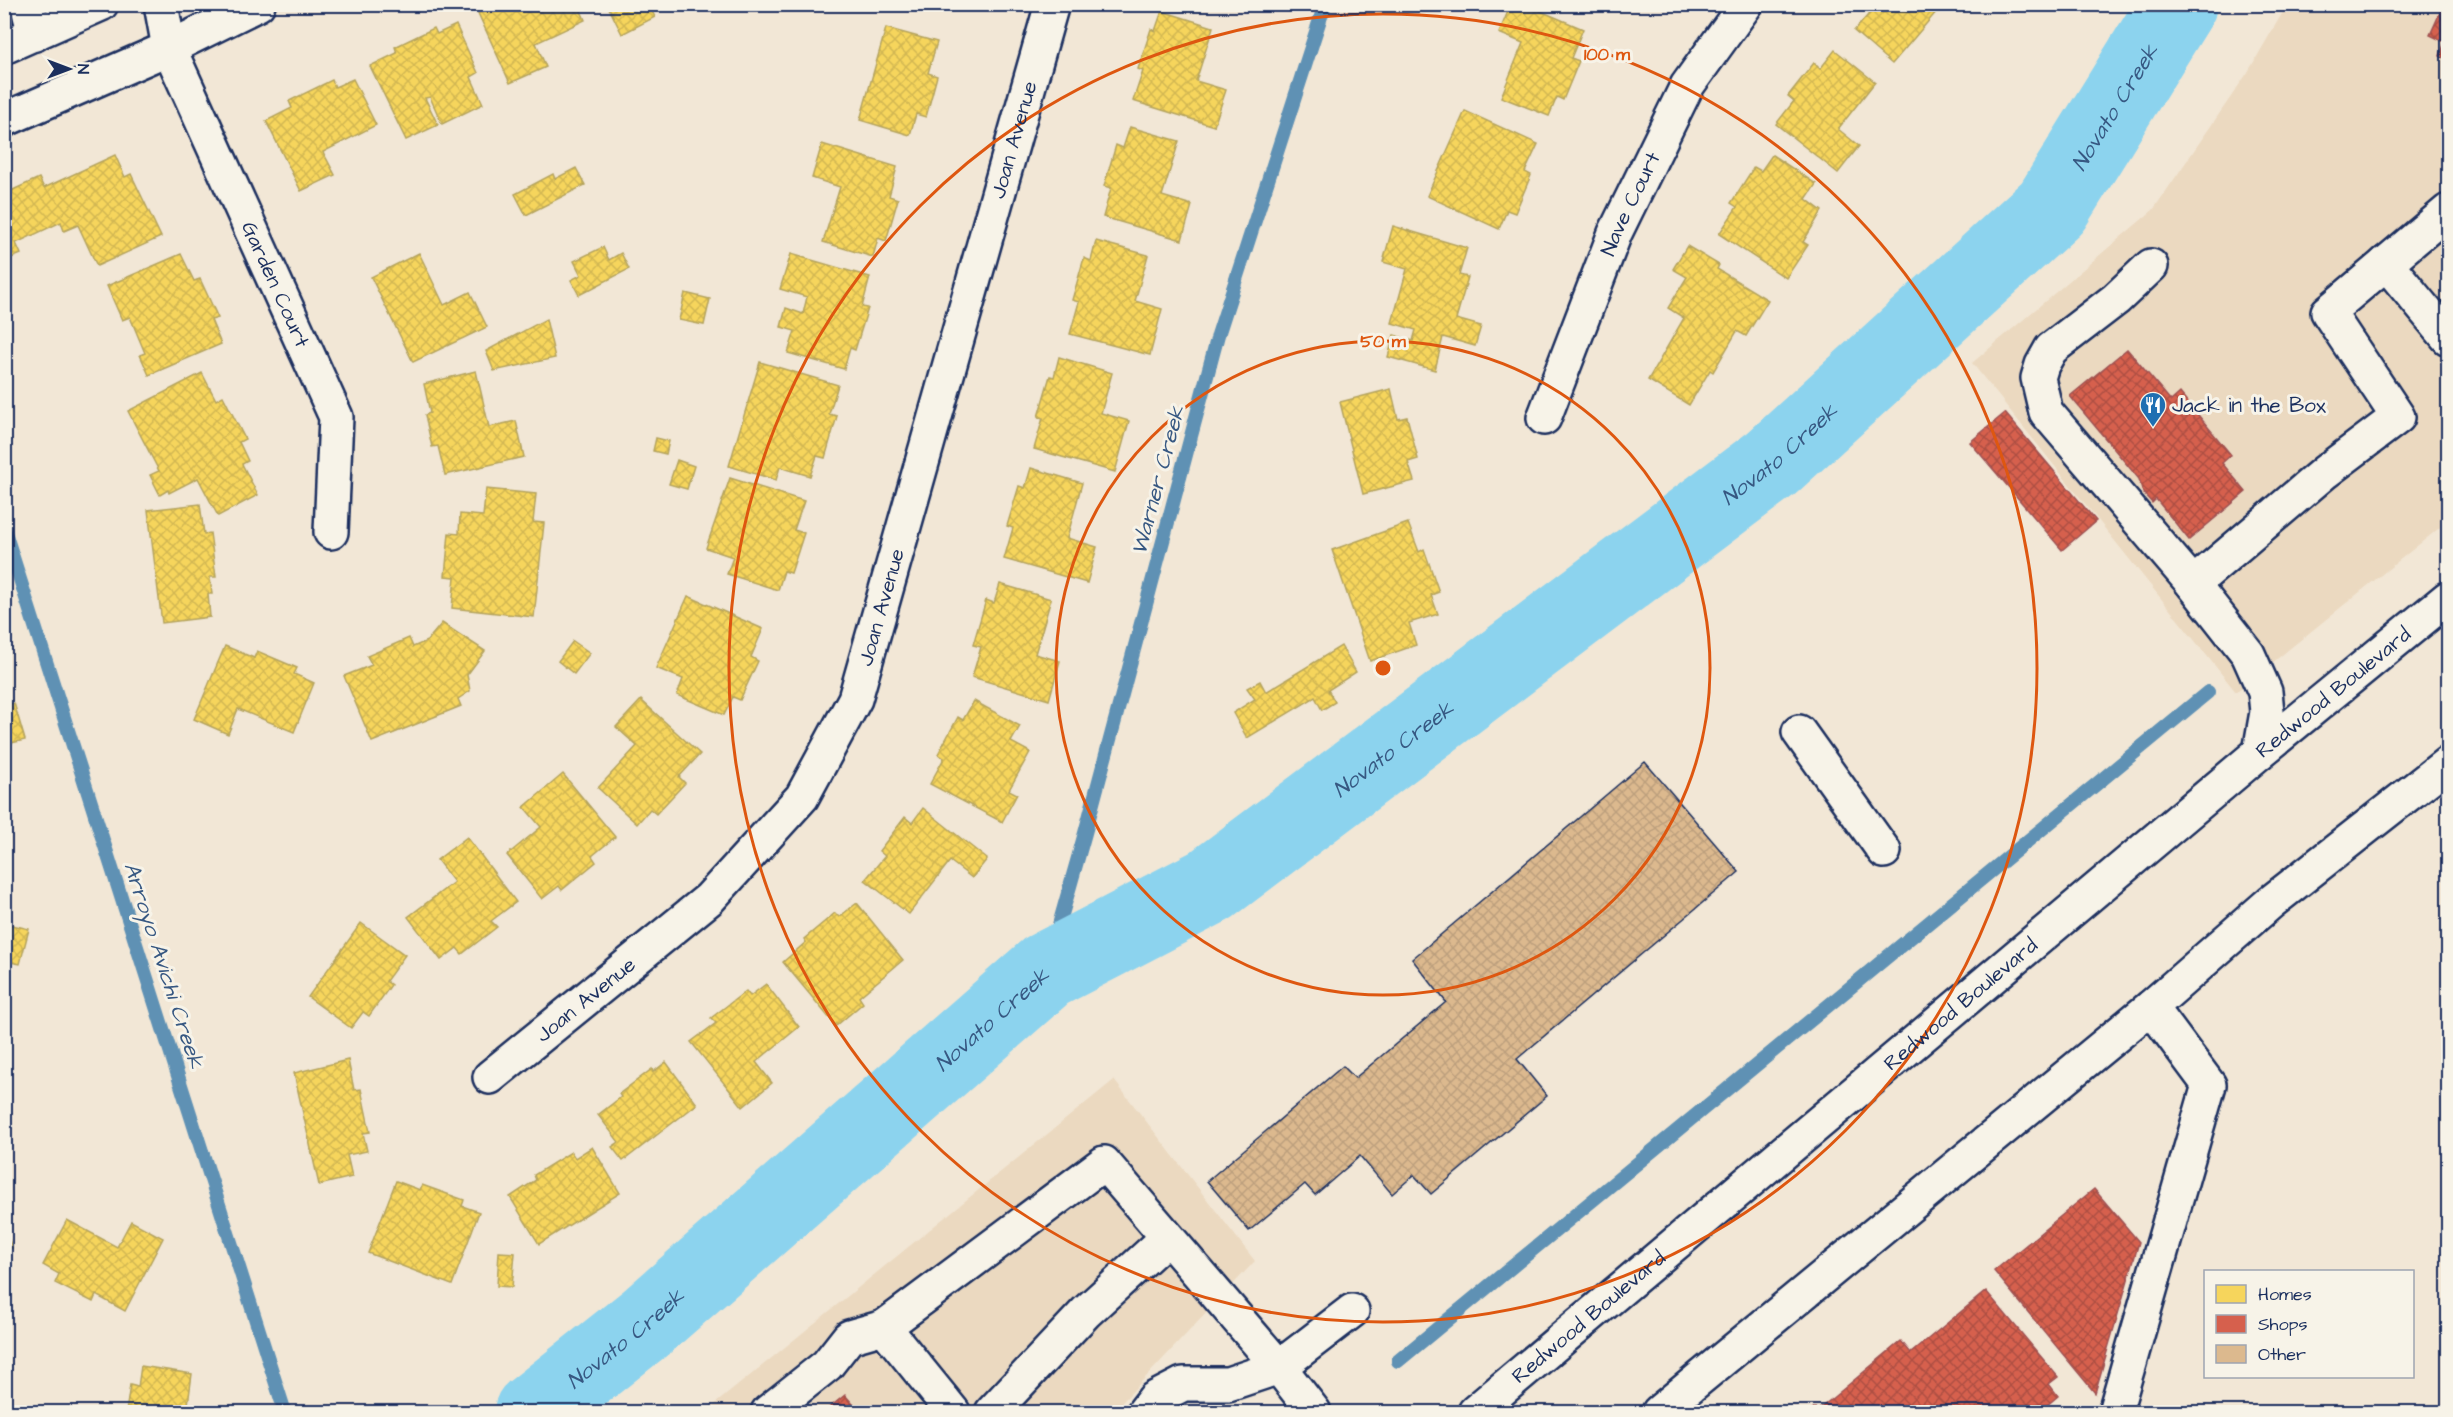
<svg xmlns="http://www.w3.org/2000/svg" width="2453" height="1417" viewBox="0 0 2453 1417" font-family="'Architects Daughter',sans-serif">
  <defs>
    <pattern id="homes-cross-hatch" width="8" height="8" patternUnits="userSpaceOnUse" patternTransform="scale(1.5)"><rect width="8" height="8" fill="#f6d55c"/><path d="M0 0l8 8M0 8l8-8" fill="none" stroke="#d2b752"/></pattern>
    <pattern id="shops-cross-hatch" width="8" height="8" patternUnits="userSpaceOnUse" patternTransform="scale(1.5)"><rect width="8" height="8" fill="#d6604d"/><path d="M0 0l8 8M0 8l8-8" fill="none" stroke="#ad5043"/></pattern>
    <pattern id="building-cross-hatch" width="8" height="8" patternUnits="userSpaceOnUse" patternTransform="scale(1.5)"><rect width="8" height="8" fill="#dcb98e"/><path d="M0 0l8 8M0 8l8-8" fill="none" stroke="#bc9f7d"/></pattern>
  </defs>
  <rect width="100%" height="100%" fill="#f2e7d6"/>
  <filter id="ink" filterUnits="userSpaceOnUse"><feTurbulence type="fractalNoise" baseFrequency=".0167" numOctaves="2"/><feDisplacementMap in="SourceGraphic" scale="12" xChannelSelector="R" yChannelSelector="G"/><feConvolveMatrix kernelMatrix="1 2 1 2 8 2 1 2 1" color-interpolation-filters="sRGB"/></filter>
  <g filter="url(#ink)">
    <g fill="#ebd9c0">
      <polygon points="2287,5 2448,5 2448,521 2236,692 1972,363 2153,210 2248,72"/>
      <polygon points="1114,1080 1255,1261 1113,1412 705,1412"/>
    </g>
    <g fill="url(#homes-cross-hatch)" stroke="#b4a35d" stroke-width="1.5">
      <polygon points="497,4 578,4 585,20 536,43 546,67 510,83 478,13"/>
      <polygon points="607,4 648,4 655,17 622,34"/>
      <polygon points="1511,4 1524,4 1583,29 1571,58 1579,61 1563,100 1557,97 1549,116 1501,97 1523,43 1499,33"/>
      <polygon points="1872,4 1943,4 1892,64 1854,31 1875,7"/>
      <polygon points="1162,11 1213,27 1196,81 1226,90 1214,126 1133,101 1143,71 1138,69 1151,29 1155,31"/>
      <polygon points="456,25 478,73 471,77 483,104 442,124 430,97 425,98 438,125 406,140 370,66 397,53 395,47 434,28 437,34"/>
      <polygon points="886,28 937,42 928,73 937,76 926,117 916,114 910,135 860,120"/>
      <polygon points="1835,50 1875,82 1838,129 1859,146 1838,173 1776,124 1794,101 1788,96 1814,63 1820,69"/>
      <polygon points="353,79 376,125 323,152 335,175 301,191 266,121 292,108 289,101 332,80 335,87"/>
      <polygon points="1465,111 1538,144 1525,172 1531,175 1515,213 1507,210 1499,229 1427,196"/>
      <polygon points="1130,127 1179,141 1162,196 1192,205 1182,240 1103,217 1111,188 1104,186 1116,145 1123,148"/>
      <polygon points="822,144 897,167 889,196 898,199 886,241 878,238 873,257 823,242 840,187 812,178"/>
      <polygon points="115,155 125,177 131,174 161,237 97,266 78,225 64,231 61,222 16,243 21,254 4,261 4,194 39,178 44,188"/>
      <polygon points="1772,155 1816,184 1806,199 1822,211 1803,242 1808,245 1786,278 1719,234 1737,207 1731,203 1754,167 1761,171"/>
      <polygon points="576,168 585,185 526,215 515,194 553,174 555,179"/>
      <polygon points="1393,226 1467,248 1459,275 1468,277 1456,319 1481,326 1475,346 1443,337 1435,370 1388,357 1394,335 1413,341 1416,330 1392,323 1407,269 1383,262"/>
      <polygon points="1096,241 1148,255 1135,301 1162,309 1150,355 1070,334 1079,302 1072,300 1084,258 1091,261"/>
      <polygon points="1687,246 1719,265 1717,269 1768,300 1746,336 1737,331 1713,372 1710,370 1689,405 1648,380 1684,318 1668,308 1687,277 1673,269"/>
      <polygon points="603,247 609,260 621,253 629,269 579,295 571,280 581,275 574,261"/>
      <polygon points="419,253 444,305 470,292 487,327 413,362 371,277"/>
      <polygon points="181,254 194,281 200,279 218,318 211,320 221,344 149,375 140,355 145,353 130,317 122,320 107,286"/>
      <polygon points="791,254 870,277 862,307 868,308 855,350 850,348 844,369 788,353 795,331 781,327 786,308 803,314 807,297 780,289"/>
      <polygon points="685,293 710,299 704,325 679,320"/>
      <polygon points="546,319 555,358 494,371 486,351"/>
      <polygon points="1059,357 1112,373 1101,413 1129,421 1115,472 1034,449 1043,418 1038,417 1050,376 1054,377"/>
      <polygon points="760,362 838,385 829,414 837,416 825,458 817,456 810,476 780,467 776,480 729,466"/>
      <polygon points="476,371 489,427 516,421 524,457 445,475 438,446 432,447 425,415 430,413 424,384"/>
      <polygon points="202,373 216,400 223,396 245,439 239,442 248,461 242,464 258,495 218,516 198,478 169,493 168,490 160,495 150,475 159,471 128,411"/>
      <polygon points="1391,389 1398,419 1407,417 1418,459 1408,462 1414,481 1363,494 1340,402"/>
      <polygon points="656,438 669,441 666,454 653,451"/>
      <polygon points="677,460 694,466 687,489 669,484"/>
      <polygon points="1031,468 1082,483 1067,538 1097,547 1087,583 1004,559 1013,528 1007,526 1019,486 1025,488"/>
      <polygon points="730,478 804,501 794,530 804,533 791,573 784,571 778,590 727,574 733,557 706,548"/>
      <polygon points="486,489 536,494 533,522 544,523 534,617 452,608 455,577 445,576 449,533 459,534 460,514 483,516"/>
      <polygon points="200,504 204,534 210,533 216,577 210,577 212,594 208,594 210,617 162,623 148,510"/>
      <polygon points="1408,523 1419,552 1424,549 1439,592 1431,595 1438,614 1409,623 1416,645 1370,661 1332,550"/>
      <polygon points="1000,584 1051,599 1035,654 1060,661 1049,700 972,677 981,647 973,645 986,600 994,603"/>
      <polygon points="688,596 763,629 751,657 758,661 740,700 733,697 724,715 677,695 683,679 656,668"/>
      <polygon points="442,623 485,651 467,675 470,691 458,699 461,706 372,742 344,676 372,665 367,656 409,638 413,647 427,641"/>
      <polygon points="573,641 590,653 574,674 558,661"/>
      <polygon points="225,646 254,658 257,651 297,668 294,674 314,683 294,732 238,709 228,734 194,719"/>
      <polygon points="1341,646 1356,672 1328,690 1335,702 1322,710 1315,697 1247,738 1233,713 1255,699 1247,688 1260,681 1266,692"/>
      <polygon points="641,700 700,754 679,777 685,783 656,814 650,809 637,824 598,788 637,746 616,727"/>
      <polygon points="974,701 1020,726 1011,742 1030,752 1009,790 1017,794 1002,822 930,784 944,758 938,754 958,717 963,720"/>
      <polygon points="14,703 25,740 7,744 9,752 4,754 4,705"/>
      <polygon points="563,774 615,837 592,856 596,862 562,890 559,886 542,899 507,855 541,827 524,807"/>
      <polygon points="923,808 987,859 972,878 950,861 909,914 865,880 885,856 879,851 905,817 912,823"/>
      <polygon points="467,837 516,902 491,921 497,927 462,954 457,948 441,960 408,917 454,882 437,860"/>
      <polygon points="857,903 903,960 859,997 863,1003 836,1026 783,962 806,942 804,939 835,913 839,917"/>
      <polygon points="4,923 29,929 20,964 4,961"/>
      <polygon points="361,923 405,955 386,981 391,985 369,1016 363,1012 351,1028 308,997"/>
      <polygon points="766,984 799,1027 756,1062 772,1083 743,1107 691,1042 716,1023 711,1018 746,991 750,996"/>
      <polygon points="348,1060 354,1090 361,1089 370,1132 363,1133 367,1151 347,1155 352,1177 319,1185 294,1073"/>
      <polygon points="666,1062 697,1104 623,1161 612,1147 619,1142 598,1115 621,1097 619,1094 652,1069 653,1072"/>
      <polygon points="592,1147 620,1193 539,1244 510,1197 536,1180 534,1175 571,1152 575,1158"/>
      <polygon points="396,1181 420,1190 422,1185 464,1200 462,1206 479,1212 452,1285 368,1253"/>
      <polygon points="67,1220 117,1247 131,1221 163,1238 125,1311 96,1295 93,1302 55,1283 59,1274 43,1265"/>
      <polygon points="4,1227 12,1248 4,1250"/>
      <polygon points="499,1252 515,1253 512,1287 497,1286"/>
      <polygon points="141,1366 192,1374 187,1412 126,1412 130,1385 138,1387"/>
    </g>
    <g fill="url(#shops-cross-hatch)" stroke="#9e5152" stroke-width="1.5">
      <polygon points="2444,4 2448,4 2448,60 2440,56 2445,42 2430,35"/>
      <polygon points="2127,349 2171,401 2180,393 2231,455 2222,463 2246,492 2189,540 2156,499 2152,503 2143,493 2139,479 2070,396"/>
      <polygon points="2005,413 2096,521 2062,550 1970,442"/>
      <polygon points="2094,1189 2139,1242 2095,1393 1994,1271"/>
      <polygon points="1986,1291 2058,1377 2049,1384 2058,1396 2039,1412 1810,1412 1815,1408 1817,1411 1901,1341 1911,1353"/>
      <polygon points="845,1395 860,1412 824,1412"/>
    </g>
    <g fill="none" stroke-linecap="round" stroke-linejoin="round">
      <g stroke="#5f91b4" stroke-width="14">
        <polyline points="4,529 285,1412"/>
        <polyline points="1046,971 1085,833 1218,335 1325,4"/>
        <polyline points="1398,1361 2208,692"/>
      </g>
      <path stroke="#8cd3ee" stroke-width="78" id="s1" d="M533,1412L649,1320L1046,971L1210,886L1772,463L2052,207L2178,4"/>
    </g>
    <polygon fill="url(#building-cross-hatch)" stroke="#1b2f5e" stroke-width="1.5" points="1645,762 1739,872 1517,1059 1547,1096 1431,1194 1414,1175 1392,1194 1360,1156 1315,1195 1305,1184 1249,1231 1207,1181 1343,1066 1355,1078 1446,1002 1412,959"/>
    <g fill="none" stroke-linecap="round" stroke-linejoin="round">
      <g stroke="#1b2f5e" stroke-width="38">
        <g id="minor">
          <polyline points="27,4 35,34"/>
          <path id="s2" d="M161,4L169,48L336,417L331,532"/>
          <polyline points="2386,263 2448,338"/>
          <polyline points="2151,266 2116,299 2051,349 2042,365 2038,378 2046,412 2193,584 2248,654 2265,692 2267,712 2260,752"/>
          <path id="s3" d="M1544,418L1615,233L1687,86L1746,4"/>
          <polyline points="2193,584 2325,472 2398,417 2328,312 2448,211"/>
          <polyline points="1799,732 1884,851"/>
          <path id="s4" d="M490,1077L709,899L802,797L855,699L1052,4"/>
          <polyline points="768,1412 827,1365 849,1337 884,1327"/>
          <polyline points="953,1412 884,1327 1104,1163 1279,1367 1352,1311"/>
          <polyline points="992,1412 1086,1312 1167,1238"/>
          <polyline points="1144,1412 1154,1399 1183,1384 1228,1384 1279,1367 1314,1412"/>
          <polyline points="2115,1412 2209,1085 2151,1007"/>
        </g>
      </g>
      <g stroke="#1b2f5e" stroke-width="38">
        <g id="major">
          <polyline points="4,47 101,4"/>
          <polyline points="4,120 169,48 258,4"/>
          <path id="s5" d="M1475,1412L2260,752L2448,598"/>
          <polyline points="1659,1412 2151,1007 2271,902 2448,763"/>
        </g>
      </g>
      <use href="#minor" stroke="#f7f3e8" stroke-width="33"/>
      <use href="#major" stroke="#f7f3e8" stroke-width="33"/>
    </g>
  </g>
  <g fill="none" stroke="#de5710" stroke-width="3">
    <circle cx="1383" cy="668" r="327"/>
    <circle cx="1383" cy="668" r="654"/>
  </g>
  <defs>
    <g id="restaurant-pin" transform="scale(1.35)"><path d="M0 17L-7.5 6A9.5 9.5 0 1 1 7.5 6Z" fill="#1f6fb2" stroke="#f7f3e8"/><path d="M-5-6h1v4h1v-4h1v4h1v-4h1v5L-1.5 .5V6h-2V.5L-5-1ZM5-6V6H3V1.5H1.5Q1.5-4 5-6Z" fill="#fff"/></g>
  </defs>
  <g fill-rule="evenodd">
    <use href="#restaurant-pin" x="2153" y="405"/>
  </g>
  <g text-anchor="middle" stroke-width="6" stroke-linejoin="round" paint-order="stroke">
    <g font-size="21" fill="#1b2f5e" stroke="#f7f3e8">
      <text dy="7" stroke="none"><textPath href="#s4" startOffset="1113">Joan Avenue</textPath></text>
      <text dy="7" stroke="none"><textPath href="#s3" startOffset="231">Nave Court</textPath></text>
      <text dy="7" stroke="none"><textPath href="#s2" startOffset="304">Garden Court</textPath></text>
      <text dy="7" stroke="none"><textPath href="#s4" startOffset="627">Joan Avenue</textPath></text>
      <text dy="7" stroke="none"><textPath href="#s5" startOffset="1120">Redwood Boulevard</textPath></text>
      <text dy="7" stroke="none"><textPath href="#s4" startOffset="123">Joan Avenue</textPath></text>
      <text dy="7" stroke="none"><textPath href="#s5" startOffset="634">Redwood Boulevard</textPath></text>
      <text dy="7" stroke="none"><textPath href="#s5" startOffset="148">Redwood Boulevard</textPath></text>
    </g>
    <g font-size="21" fill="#1b2f5e" stroke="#f7f3e8" text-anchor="start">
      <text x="2172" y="412">Jack in the Box</text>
    </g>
    <g font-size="22" font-style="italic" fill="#375882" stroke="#f7f3e8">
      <text dy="8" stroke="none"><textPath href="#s1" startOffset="2062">Novato Creek</textPath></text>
      <text dy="8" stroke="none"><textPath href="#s1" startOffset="1576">Novato Creek</textPath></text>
      <text transform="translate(1157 480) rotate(-75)" y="8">Warner Creek</text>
      <text dy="8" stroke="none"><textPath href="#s1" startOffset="1090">Novato Creek</textPath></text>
      <text transform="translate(165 965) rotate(72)" y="8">Arroyo Avichi Creek</text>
      <text dy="8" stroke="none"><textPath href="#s1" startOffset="604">Novato Creek</textPath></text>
      <text dy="8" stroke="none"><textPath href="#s1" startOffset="118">Novato Creek</textPath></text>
    </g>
  </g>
  <circle cx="1383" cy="668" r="9" fill="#de5710" stroke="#f7f3e8" stroke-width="3"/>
  <g font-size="18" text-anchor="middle" font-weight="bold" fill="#de5710" stroke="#f7f3e8" stroke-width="6" stroke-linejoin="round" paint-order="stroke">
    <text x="1607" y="60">100 m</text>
    <text x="1383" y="347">50 m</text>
  </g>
  <rect width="2453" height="1417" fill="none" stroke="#f7f3e8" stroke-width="24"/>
  <rect x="12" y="12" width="2429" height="1393" fill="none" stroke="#1b2f5e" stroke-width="2" filter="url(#ink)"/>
  <rect x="2204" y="1270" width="210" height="108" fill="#f7f3e8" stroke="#9fa5b1" stroke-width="1.5"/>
  <rect x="2216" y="1285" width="30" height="18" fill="#f6d55c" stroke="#9fa5b1" stroke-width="1.5"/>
  <text x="2258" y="1300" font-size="18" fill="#1b2f5e">Homes</text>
  <rect x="2216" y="1315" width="30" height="18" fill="#d6604d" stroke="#9fa5b1" stroke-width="1.5"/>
  <text x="2258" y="1330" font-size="18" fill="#1b2f5e">Shops</text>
  <rect x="2216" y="1345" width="30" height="18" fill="#dcb98e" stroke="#9fa5b1" stroke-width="1.5"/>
  <text x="2258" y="1360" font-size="18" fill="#1b2f5e">Other</text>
  <g transform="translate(69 69) rotate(90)" stroke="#f7f3e8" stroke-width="4.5" paint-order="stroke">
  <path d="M0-4.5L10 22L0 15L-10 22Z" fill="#1b2f5e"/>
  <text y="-9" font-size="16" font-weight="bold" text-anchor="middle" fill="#1b2f5e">N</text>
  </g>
</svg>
